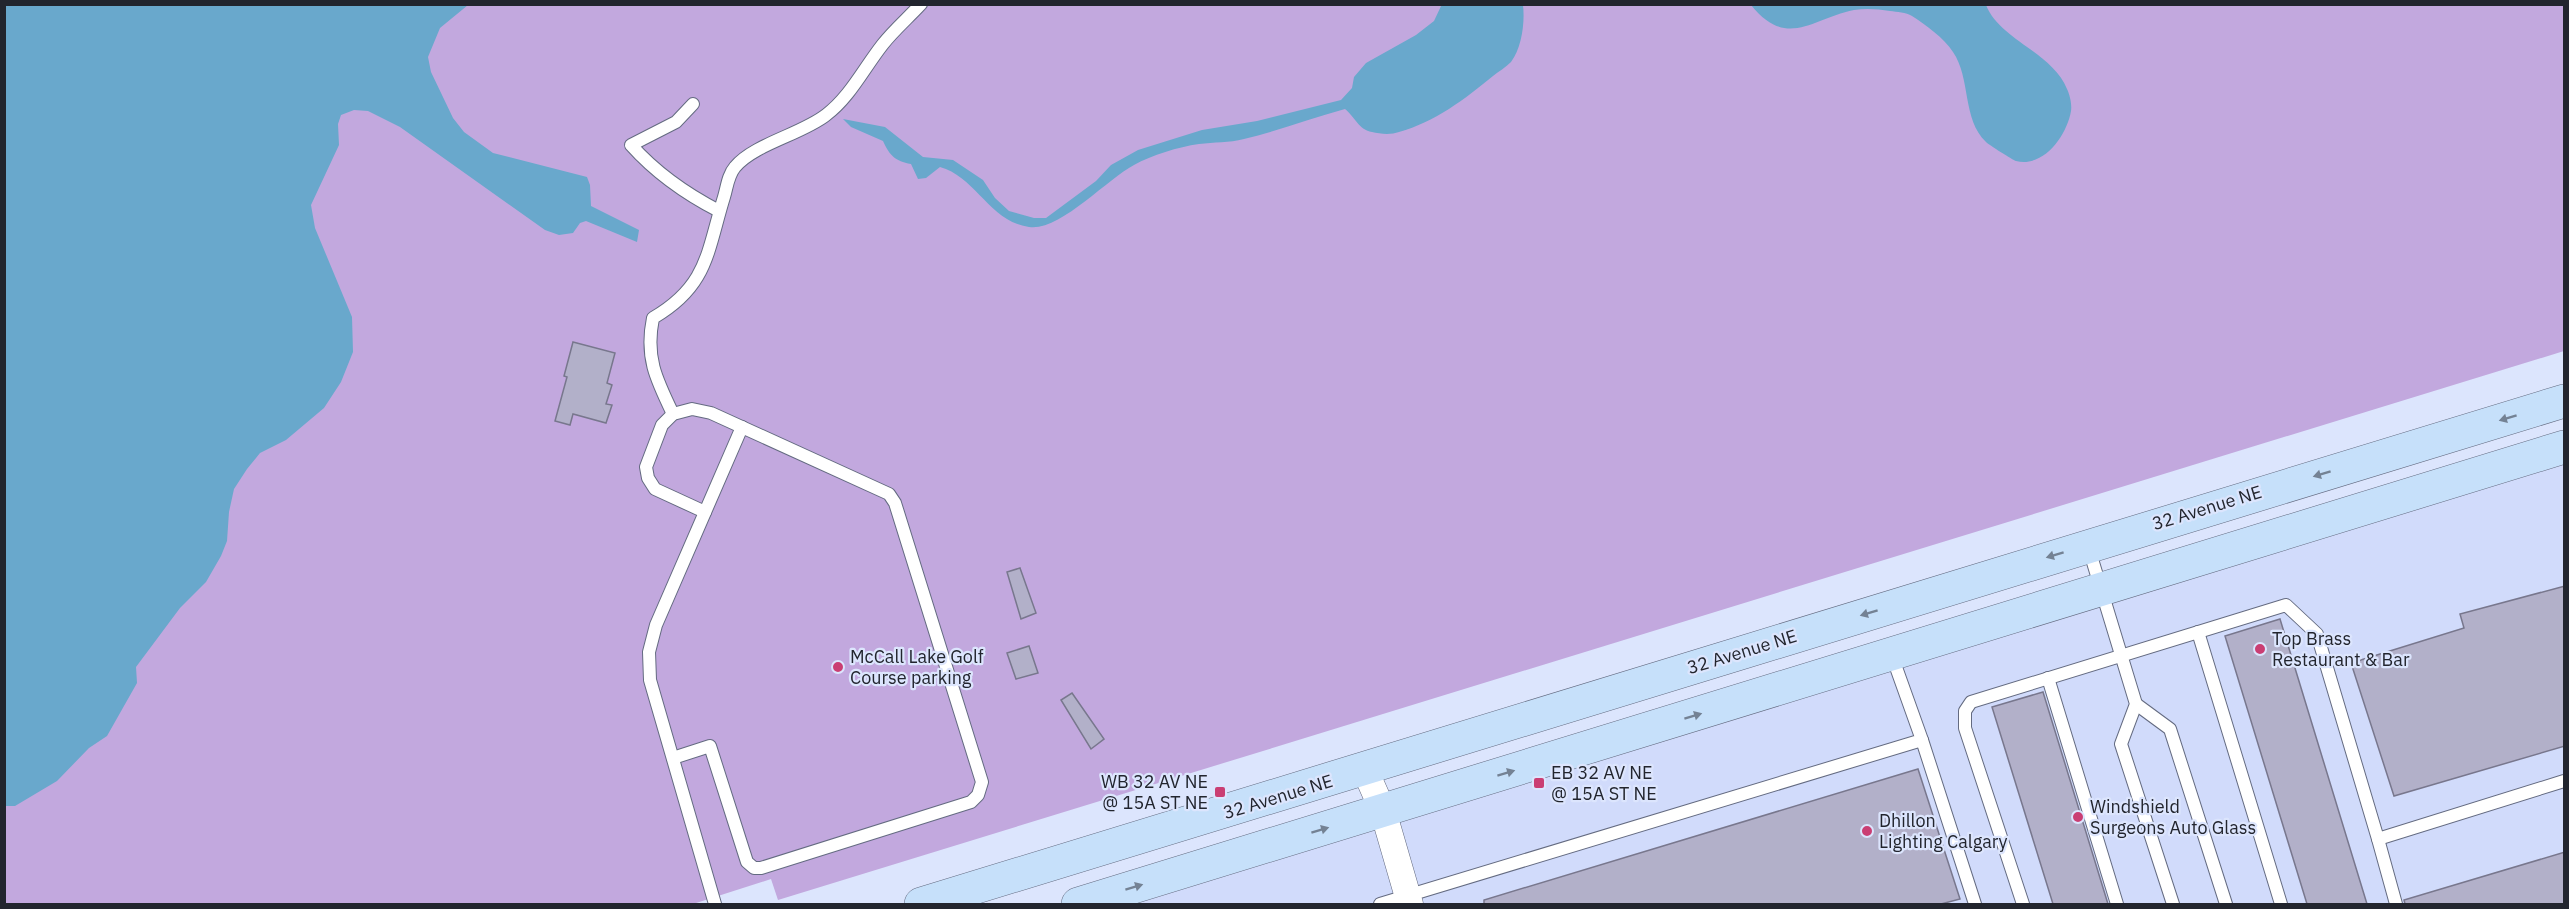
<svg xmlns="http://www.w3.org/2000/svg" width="2569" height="909" viewBox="0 0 2569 909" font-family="'IBM Plex Sans',sans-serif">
  <rect width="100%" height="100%" fill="#dce5fd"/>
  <polygon fill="#d1dbfb" points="2564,460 2564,904 1135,904"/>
  <polygon fill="#c2a8de" points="5,5 2564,5 2564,351 778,900 771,879 693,904 5,904"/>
  <g fill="#69a8cc">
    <polygon points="5,4 468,5 440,28 428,57 431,72 453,118 464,132 493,153 587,177 590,185 591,206 639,230 637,242 586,221 580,223 573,233 559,235 545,230 400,127 368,111 354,110 341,115 338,124 339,145 311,205 315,228 352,317 353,352 341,382 324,408 286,440 260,453 247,469 234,489 229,512 227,541 221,556 206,582 180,608 136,667 137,683 107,736 89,748 57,781 15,806 4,806"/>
    <path d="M1442,4L1523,5C1525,22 1522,47 1511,62C1506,67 1498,72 1493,76C1465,99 1435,122 1399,132C1391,135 1380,134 1372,132C1359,130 1355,117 1345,109C1311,118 1278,131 1244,139C1229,143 1214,142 1199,144C1178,147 1152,155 1134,165C1107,179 1059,232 1029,227C990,222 976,177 940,167L926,178L918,179L911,164C895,161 890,156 883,141L851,127L843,119L885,127L923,157L953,160L983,180L995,198L1009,211L1034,218H1046L1096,181L1111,165L1138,150L1202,130L1257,121L1341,100L1352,88L1354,77L1366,63L1416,35L1434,21Z"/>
    <path d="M1751,5H1986C2000,40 2052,52 2067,89C2070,95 2072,105 2071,111C2067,135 2044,168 2016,161C2013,160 1989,145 1986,142C1962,119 1971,78 1953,52C1944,38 1926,25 1912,16C1906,12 1897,12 1890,11C1878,9 1866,8 1854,10C1813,18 1787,50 1751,5Z"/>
  </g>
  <g fill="#b2b0c9" stroke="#78778d" stroke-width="1.5">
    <polygon points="573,342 615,353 607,383 612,385 606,404 612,405 606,423 573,414 570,425 555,421 567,377 564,376"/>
    <polygon points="1020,568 1036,613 1021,619 1007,572"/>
    <polygon points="2565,586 2565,746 2394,796 2351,663 2464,628 2460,614"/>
    <polygon points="2280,619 2367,904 2307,904 2225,636"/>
    <polygon points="1029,646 1038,673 1016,679 1007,653"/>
    <polygon points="2043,692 2108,904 2053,904 1992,707"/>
    <polygon points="1072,693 1104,739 1091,749 1061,700"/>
    <polygon points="1918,769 1960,899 1941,904 1484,904 1484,900"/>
    <polygon points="2565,852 2565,904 2405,904 2404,900"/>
  </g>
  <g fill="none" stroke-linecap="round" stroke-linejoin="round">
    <g stroke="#646b81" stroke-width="14">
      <g id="service">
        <path d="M693,104L676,122L631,145C656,173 686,194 719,211"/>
        <path d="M673,414C656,379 645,357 653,318C708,286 707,252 724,197C727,187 728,175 735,167C754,144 802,134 826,115C850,97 864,68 883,44C894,30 908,18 921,4"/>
        <polyline points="2088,546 2136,704 2121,744 2173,904"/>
        <polyline points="2198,632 2281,904"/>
        <polyline points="2048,678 2117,904"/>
        <polyline points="2136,704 2170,729 2226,904"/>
        <polyline points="1922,740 1975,904"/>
        <polyline points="673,758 710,746 747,862 754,868 761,868 971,802 978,795 982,782 895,503 889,494 711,413 692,409 673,414 662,425 646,467 648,478 655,489 705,512"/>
        <polyline points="2378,839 2564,781"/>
        <polyline points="715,904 650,680 649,652 656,625 742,427"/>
        <polyline points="1380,904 1922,740 1892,656"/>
        <polyline points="2023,904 1965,728 1965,711 1971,702 2286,605 2317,634 2378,839 2396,904"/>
      </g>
    </g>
    <g stroke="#646b81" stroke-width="27">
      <polyline id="minor" points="1365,770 1383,811 1410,904"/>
    </g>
    <g stroke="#646b81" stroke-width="34">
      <g id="secondary">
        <path d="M921,904C1469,739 2016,566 2564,401"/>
        <polyline points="1078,904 2564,447"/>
      </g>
    </g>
    <use href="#service" stroke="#fff" stroke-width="12"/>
    <use href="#minor" stroke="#fff" stroke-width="26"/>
    <use href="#secondary" stroke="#c6e0fa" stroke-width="33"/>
  </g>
  <defs><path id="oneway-solid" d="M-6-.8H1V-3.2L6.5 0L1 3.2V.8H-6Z" transform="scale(1.5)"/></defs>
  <g fill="#748294">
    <use href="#oneway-solid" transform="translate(2508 418) rotate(163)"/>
    <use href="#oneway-solid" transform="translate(2322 474) rotate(163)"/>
    <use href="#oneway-solid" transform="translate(2055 555) rotate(163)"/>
    <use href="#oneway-solid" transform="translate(1869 613) rotate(163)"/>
    <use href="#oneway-solid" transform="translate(1693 716) rotate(-17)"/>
    <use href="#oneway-solid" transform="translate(1506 773) rotate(-17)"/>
    <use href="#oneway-solid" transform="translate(1320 830) rotate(-17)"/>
    <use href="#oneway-solid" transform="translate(1134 887) rotate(-17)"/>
  </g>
  <g fill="#ca3e73" stroke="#dce5fd" stroke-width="2">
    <circle cx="2260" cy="649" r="6"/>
    <circle cx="838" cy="667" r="6"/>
    <rect x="1533" y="777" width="12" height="12" rx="3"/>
    <rect x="1214" y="786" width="12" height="12" rx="3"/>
    <circle cx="2078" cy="817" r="6"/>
    <circle cx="1867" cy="831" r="6"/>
  </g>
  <g text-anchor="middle" stroke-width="4.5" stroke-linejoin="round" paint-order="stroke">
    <g font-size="18" fill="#22252e" stroke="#dce5fd">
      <text transform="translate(2207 508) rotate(-17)" y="6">32 Avenue NE</text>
      <text transform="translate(1742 652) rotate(-17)" y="6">32 Avenue NE</text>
      <text transform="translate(1278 797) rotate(-17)" y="6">32 Avenue NE</text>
    </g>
    <g font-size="18" fill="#22252e" stroke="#dce5fd" text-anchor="start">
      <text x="2272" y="645">Top Brass<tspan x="2272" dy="21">Restaurant &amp; Bar</tspan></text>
      <text x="850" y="663">McCall Lake Golf<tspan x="850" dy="21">Course parking</tspan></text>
      <text x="1551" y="779">EB 32 AV NE<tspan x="1551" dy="21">@ 15A ST NE</tspan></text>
      <text x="1208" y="788" text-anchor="end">WB 32 AV NE<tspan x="1208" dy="21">@ 15A ST NE</tspan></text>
      <text x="2090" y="813">Windshield<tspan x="2090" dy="21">Surgeons Auto Glass</tspan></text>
      <text x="1879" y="827">Dhillon<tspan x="1879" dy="21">Lighting Calgary</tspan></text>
    </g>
  </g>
  <rect width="2569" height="909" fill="none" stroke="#22252e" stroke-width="12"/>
</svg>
